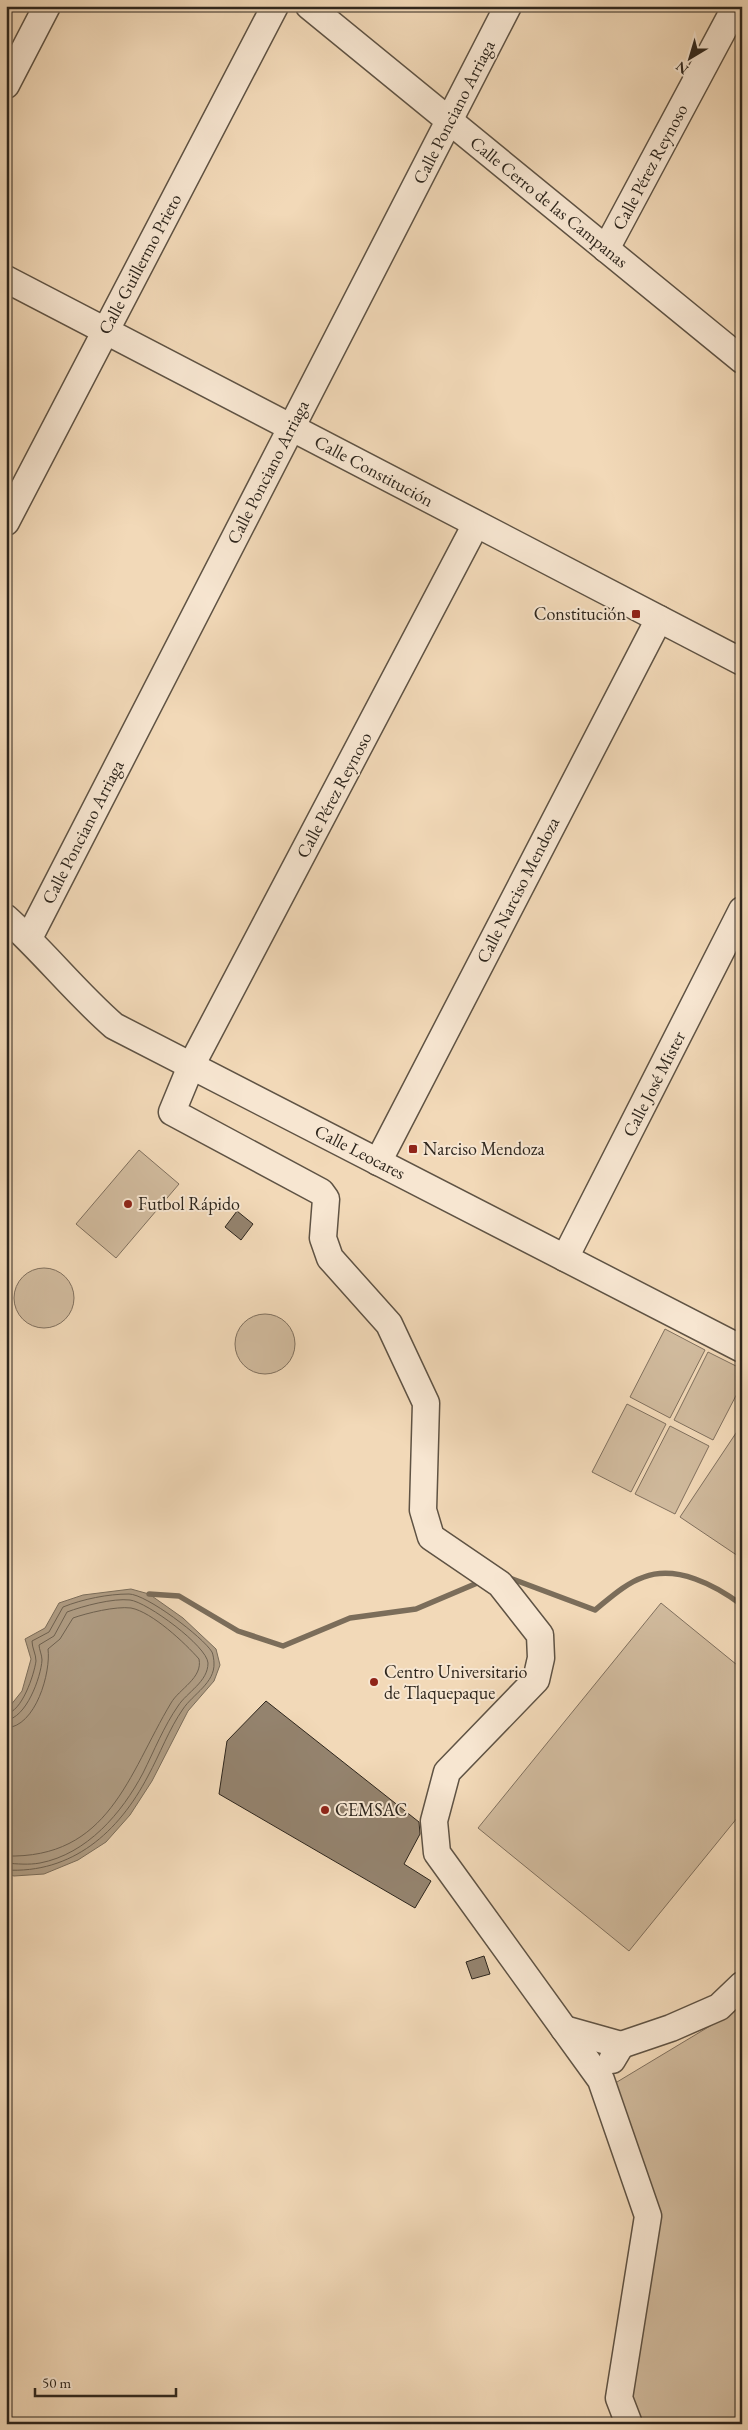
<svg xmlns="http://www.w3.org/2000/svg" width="748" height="2430" viewBox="0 0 748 2430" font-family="'EB Garamond',serif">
  <rect width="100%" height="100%" fill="#f2d9b8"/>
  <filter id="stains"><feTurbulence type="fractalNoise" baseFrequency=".004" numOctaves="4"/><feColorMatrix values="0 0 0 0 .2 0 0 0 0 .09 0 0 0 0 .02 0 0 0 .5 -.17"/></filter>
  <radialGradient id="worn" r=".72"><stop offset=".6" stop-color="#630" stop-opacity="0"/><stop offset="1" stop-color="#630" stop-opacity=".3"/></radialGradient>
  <g fill="#d1bb9e" stroke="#80705e">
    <polygon points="139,1150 179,1184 116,1258 76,1224"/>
    <circle cx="44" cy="1298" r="30"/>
    <circle cx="265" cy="1344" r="30"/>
    <polygon points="665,1329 705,1350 670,1418 630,1397"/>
    <polygon points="708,1352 742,1369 742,1384 713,1440 674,1420"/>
    <polygon points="627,1404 666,1424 631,1492 592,1472"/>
    <polygon points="742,1424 742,1557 741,1558 680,1517"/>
    <polygon points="670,1426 709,1446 675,1514 635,1494"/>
    <polygon points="661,1603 742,1669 742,1812 629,1951 478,1828"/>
    <polygon points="742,2003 742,2424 637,2424 628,2390 652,2203 643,2161 612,2085 730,2014"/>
  </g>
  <polygon fill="#af9c83" stroke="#7b6d5a" points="131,1589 149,1594 183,1618 216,1649 220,1665 214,1681 188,1711 152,1781 130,1815 106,1842 78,1860 44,1874 14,1876 6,1874 6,1711 22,1691 31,1659 25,1639 45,1628 59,1603 83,1595"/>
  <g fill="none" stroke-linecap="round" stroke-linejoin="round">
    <g stroke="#6e6150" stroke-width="1">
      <path d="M6,1714C22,1712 34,1675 36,1661C36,1654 32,1648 32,1641L49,1632L63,1607C83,1599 108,1594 129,1594C146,1594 203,1637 212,1652C213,1654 214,1660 214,1663C215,1683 193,1694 183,1709C169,1729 160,1754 148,1776C119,1832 72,1874 6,1870"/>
      <path d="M6,1720C26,1719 41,1677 42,1660C42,1655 39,1649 39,1645L54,1636L67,1612C83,1606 113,1598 130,1600C147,1602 207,1646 208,1663C208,1682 187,1692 178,1706C164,1726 154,1751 143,1773C122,1813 87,1854 40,1863C29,1865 17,1864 6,1863"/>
      <path d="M6,1728C36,1727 51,1672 48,1649L60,1639L73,1618C87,1613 116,1606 131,1608C152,1612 185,1643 199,1659C203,1678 179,1689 171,1703C128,1775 109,1859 6,1856"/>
    </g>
    <g stroke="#7b6d5a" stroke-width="5.5">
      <path d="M507,1577L595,1610C610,1598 626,1583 644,1577C677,1565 715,1585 742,1605"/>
      <polyline points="149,1594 179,1596 238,1631 283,1646 350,1618 416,1609 482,1581"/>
    </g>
  </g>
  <g fill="#94836e" stroke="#2e261d">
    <polygon points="237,1211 253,1224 241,1240 225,1227"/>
    <polygon points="266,1701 419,1822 420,1834 404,1864 431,1881 415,1908 219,1794 227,1741"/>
    <polygon points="484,1956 490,1974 472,1979 466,1962"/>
  </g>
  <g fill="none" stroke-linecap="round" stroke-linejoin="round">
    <g stroke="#5f5344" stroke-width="29">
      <g id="minor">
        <polyline points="309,6 742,360"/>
        <polyline points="6,85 47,6"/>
        <polyline points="606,249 736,6"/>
        <polyline points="6,279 742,662"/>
        <polyline points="6,522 275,6"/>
        <polyline points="476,524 191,1066 172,1112 321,1192 326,1199 323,1238 330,1258 389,1324 426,1403 423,1510 431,1537 500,1584 540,1635 541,1658 536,1680 447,1772 434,1821 437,1853 601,2080 648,2216 619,2398 629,2424"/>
        <path d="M6,918C44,952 75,992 114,1026L742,1349"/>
        <polyline points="29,938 508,6"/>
        <polyline points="378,1162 659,619"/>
        <polyline points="565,1258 742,910"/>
        <polyline points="564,2029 621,2045 612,2060"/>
        <polyline points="621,2045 671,2028 719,2007 742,1985"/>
      </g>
    </g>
    <use href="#minor" stroke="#f7e6d1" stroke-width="26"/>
  </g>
  <g fill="#8f2418" stroke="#f7e6d1" stroke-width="2">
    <rect x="631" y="609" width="10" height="10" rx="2.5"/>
    <rect x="408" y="1144" width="10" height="10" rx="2.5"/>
    <circle cx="128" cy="1204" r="5"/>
    <circle cx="374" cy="1682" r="5"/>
    <circle cx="325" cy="1810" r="5"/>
  </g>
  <g text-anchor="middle" stroke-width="4" stroke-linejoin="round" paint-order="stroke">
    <g font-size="18" fill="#2e261d" stroke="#f7e6d1">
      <text transform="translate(454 112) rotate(-63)" y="6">Calle Ponciano Arriaga</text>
      <text transform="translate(650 167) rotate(-62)" y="6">Calle Pérez Reynoso</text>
      <text transform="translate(549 202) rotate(39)" y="6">Calle Cerro de las Campanas</text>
      <text transform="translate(140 264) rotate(-62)" y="6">Calle Guillermo Prieto</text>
      <text transform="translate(374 471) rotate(28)" y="6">Calle Constitución</text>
      <text transform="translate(268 472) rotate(-63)" y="6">Calle Ponciano Arriaga</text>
      <text transform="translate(334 795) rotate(-62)" y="6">Calle Pérez Reynoso</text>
      <text transform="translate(83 832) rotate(-63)" y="6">Calle Ponciano Arriaga</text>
      <text transform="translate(518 890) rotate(-63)" y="6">Calle Narciso Mendoza</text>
      <text transform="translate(654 1084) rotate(-63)" y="6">Calle José Mister</text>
      <text transform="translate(360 1152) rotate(27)" y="6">Calle Leocares</text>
    </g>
    <g font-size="18" fill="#2e261d" stroke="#f7e6d1" text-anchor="start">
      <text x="626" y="620" text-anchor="end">Constitución</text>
      <text x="423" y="1155">Narciso Mendoza</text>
      <text x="138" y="1210">Futbol Rápido</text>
      <text x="384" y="1678">Centro Universitario<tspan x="384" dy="21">de Tlaquepaque</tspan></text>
      <text x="335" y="1816">CEMSAC</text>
    </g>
  </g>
  <rect width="748" height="2430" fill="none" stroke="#f2d9b8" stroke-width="25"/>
  <rect x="8" y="8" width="733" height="2415" fill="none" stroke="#2e261d" stroke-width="2.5"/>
  <rect x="12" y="12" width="723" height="2405" fill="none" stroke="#2e261d"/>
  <g transform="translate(690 58) rotate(218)" stroke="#f7e6d1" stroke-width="4" paint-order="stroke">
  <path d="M0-4L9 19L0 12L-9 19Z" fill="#2e261d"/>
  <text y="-8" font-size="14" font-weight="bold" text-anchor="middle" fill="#2e261d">N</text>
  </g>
  <path d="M35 2388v8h141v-8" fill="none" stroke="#2e261d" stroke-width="2.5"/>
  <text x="42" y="2388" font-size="15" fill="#2e261d" stroke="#f7e6d1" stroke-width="4" paint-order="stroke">50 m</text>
  <rect width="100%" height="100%" filter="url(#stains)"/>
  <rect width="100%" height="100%" fill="url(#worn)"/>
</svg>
